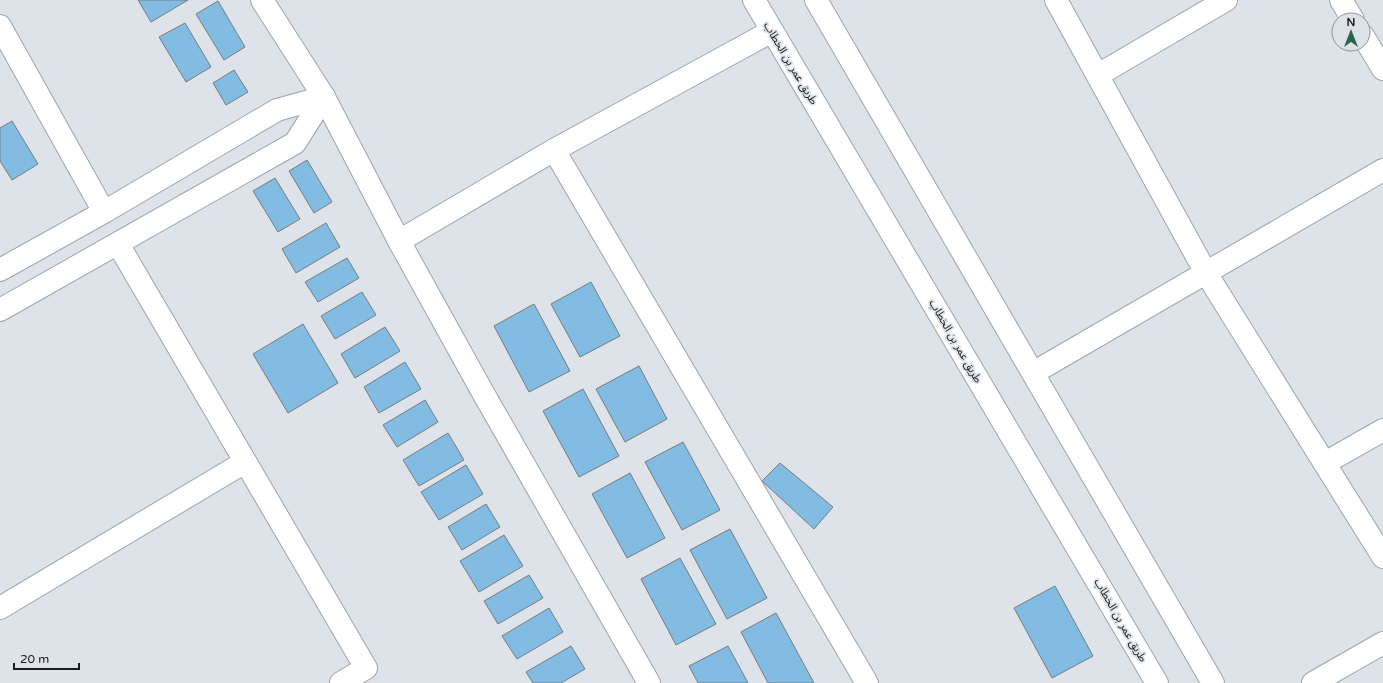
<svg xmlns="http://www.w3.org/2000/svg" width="1383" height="683" viewBox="0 0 1383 683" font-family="'Varela Round','Noto Sans Arabic',sans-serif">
  <rect width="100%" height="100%" fill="#dee2e9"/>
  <g fill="#82bce3" stroke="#767c81">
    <polygon points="138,0 188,0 151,22"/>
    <polygon points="218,1 245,47 224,60 196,14"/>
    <polygon points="185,23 211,67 186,82 159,37"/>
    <polygon points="234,70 248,92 226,105 213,83"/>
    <polygon points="12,121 38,164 12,180 0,161 0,128"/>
    <polygon points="307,160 332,202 314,213 289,171"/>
    <polygon points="275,178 300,219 278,232 253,191"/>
    <polygon points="326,223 340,247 296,273 282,249"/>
    <polygon points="347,258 359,278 318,302 305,282"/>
    <polygon points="591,282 620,336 580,357 551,304"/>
    <polygon points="362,292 376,315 335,339 321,316"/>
    <polygon points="534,304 570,371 529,392 494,326"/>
    <polygon points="303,324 338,383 288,413 253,354"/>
    <polygon points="385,327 400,351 355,378 341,354"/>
    <polygon points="405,362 421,389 379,413 364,387"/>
    <polygon points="639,366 667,419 625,442 596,389"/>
    <polygon points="583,389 619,456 579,477 543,411"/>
    <polygon points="425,400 438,422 397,447 383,425"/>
    <polygon points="448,433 464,460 419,486 403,460"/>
    <polygon points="683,442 720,510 682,530 645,462"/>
    <polygon points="780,463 833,507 814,529 762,481"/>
    <polygon points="466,465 483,494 439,520 421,492"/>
    <polygon points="630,473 665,538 627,558 592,494"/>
    <polygon points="486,504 500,527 462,550 448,527"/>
    <polygon points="730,529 767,598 727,619 690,550"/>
    <polygon points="504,535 523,566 479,592 460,561"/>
    <polygon points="680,558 716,624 676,645 641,579"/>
    <polygon points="529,575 543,598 498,624 484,601"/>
    <polygon points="1055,586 1093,656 1052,678 1014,608"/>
    <polygon points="549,608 563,632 517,659 502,636"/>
    <polygon points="776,613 814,683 768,683 741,632"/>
    <polygon points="571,646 585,669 561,683 533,683 526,672"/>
    <polygon points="728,646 748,683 698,683 689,666"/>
  </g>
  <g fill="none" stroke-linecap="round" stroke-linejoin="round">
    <g stroke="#9fa4aa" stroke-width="24">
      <g id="street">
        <polyline points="262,0 324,97 399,241 482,391 649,683"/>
        <polyline points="1056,0 1206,273 1383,557"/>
        <polyline points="1341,0 1353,20"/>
        <polyline points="0,26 104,212"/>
        <polyline points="1363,36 1383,69"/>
        <polyline points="1098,75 1226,0"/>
        <polyline points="554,150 867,683"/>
        <polyline points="399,241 554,150 772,31"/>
        <polyline points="118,244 366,668 341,683"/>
        <polyline points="0,270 104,212 277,110 324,97"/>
        <polyline points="0,310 295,143 324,97"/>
        <polyline points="1033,373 1383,170"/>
        <polyline points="1325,463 1383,430"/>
        <polyline points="0,608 245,462"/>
        <polyline points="1313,683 1383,643"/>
      </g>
    </g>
    <g stroke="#9fa4aa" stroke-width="24">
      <g id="secondary">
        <polyline points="754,0 1157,683"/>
        <polyline points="816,0 1213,683"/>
      </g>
    </g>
    <use href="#street" stroke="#fff" stroke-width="22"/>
    <use href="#secondary" stroke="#fff" stroke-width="22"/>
  </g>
  <g text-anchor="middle" stroke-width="3.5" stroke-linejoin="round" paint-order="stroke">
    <g font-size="11" fill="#1a1b1e" stroke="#dee2e9">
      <text transform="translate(791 63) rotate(59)" y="4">طريق عمر بن الخطاب</text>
      <text transform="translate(956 341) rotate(60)" y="4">طريق عمر بن الخطاب</text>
      <text transform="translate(1121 620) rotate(60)" y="4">طريق عمر بن الخطاب</text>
    </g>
  </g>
  <g transform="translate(1351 32)"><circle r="19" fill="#dee2e9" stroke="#909298"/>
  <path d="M0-3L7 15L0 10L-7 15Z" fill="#2d654c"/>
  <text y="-6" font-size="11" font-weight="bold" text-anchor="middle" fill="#1a1b1e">N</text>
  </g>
  <path d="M14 663v6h65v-6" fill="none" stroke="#1a1b1e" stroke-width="2"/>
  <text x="20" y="663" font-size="12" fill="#1a1b1e" stroke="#dee2e9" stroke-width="3" paint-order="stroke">20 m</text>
</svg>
